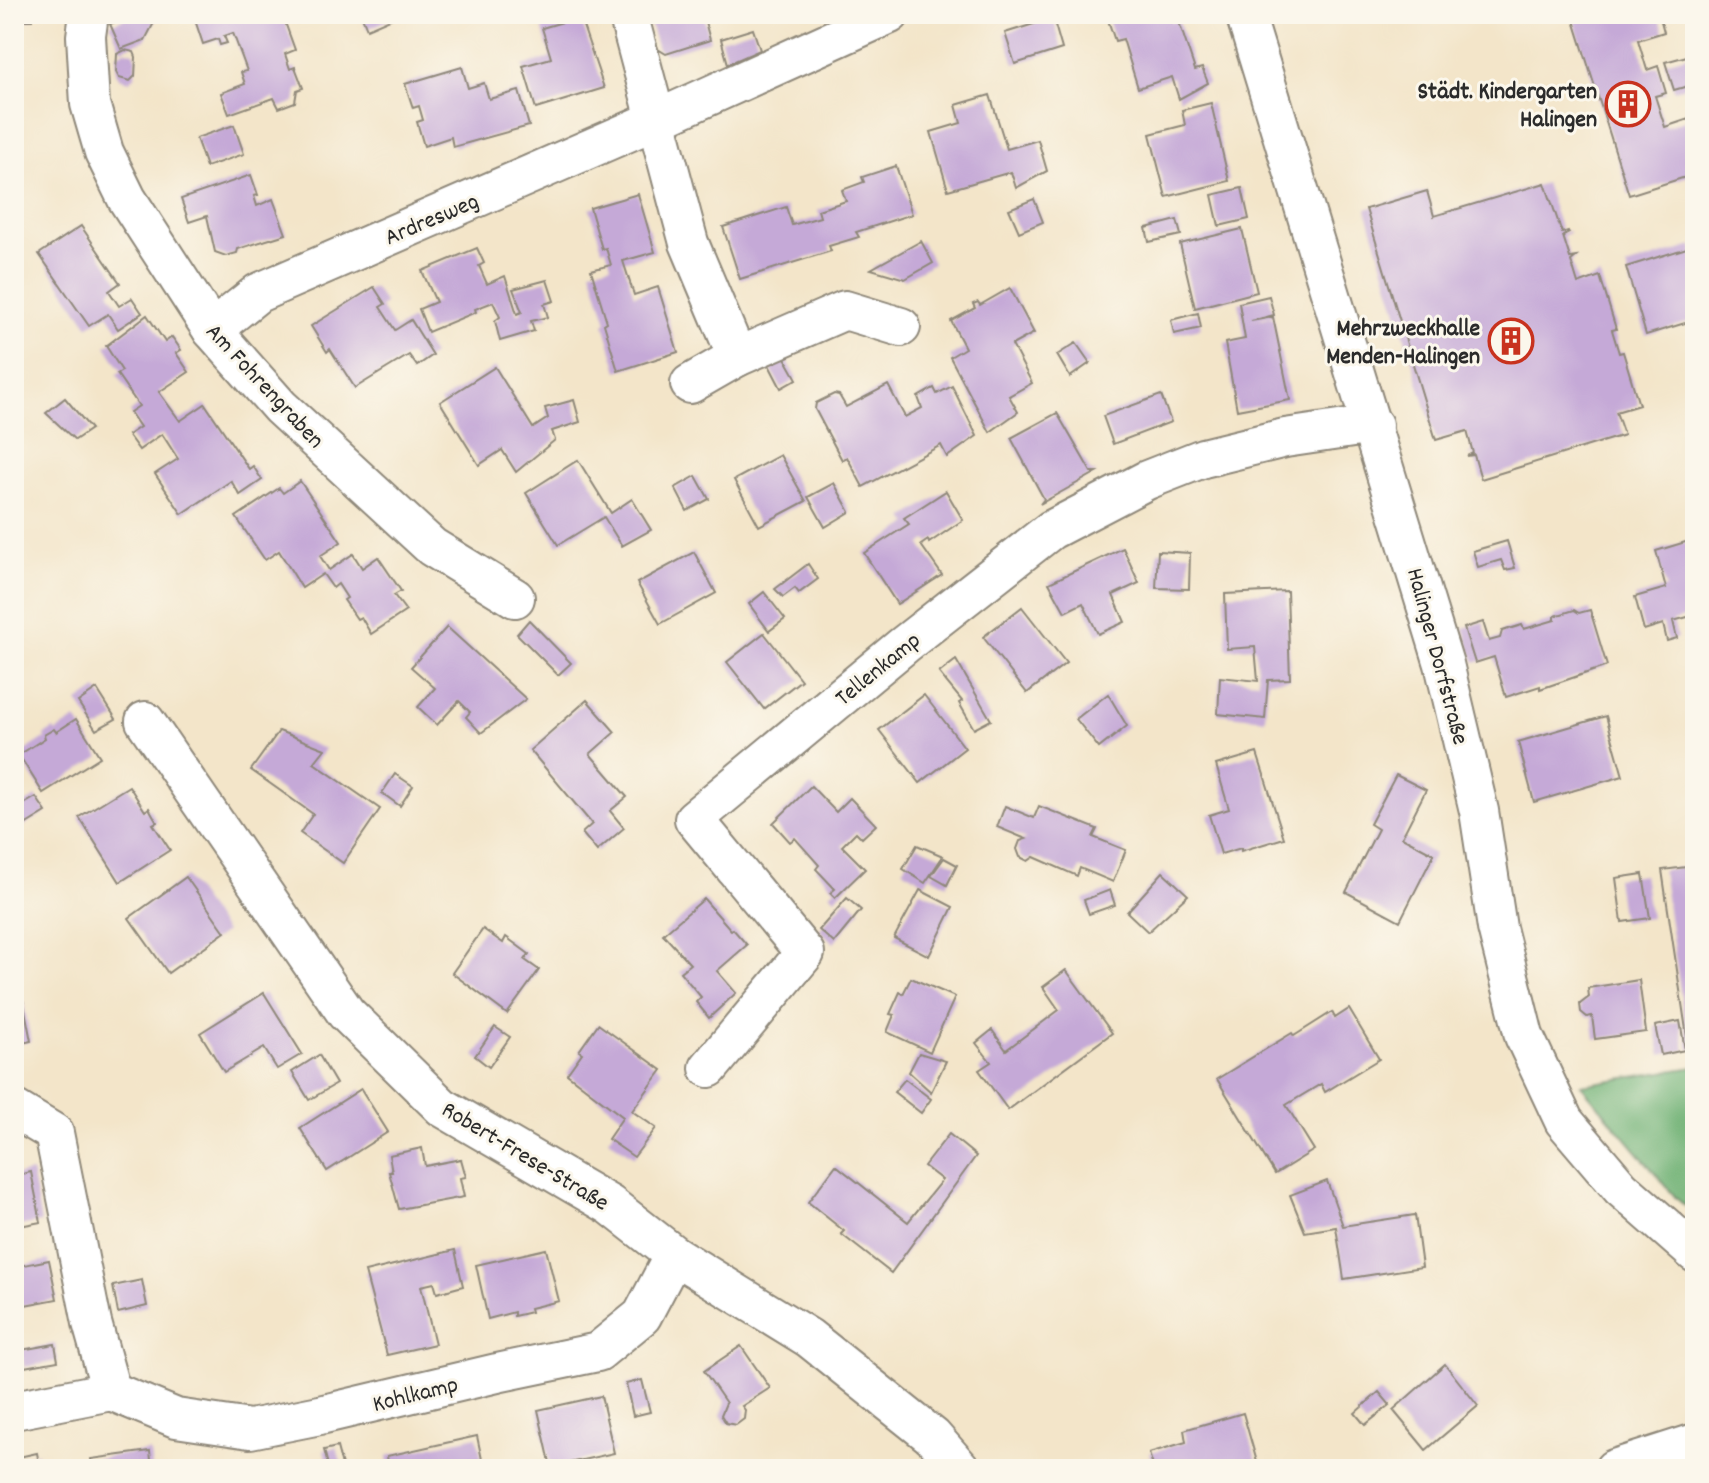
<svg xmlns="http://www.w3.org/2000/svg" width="1709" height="1483" viewBox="0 0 1709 1483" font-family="Dekko,sans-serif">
  <rect width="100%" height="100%" fill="#fbf7ec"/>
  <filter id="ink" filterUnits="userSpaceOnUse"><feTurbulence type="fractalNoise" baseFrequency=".0125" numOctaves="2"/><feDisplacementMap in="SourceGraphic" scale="16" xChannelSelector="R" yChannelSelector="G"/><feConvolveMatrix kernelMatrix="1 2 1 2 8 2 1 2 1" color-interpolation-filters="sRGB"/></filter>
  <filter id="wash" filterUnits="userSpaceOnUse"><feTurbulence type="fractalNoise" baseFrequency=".006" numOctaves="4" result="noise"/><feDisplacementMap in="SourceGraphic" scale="32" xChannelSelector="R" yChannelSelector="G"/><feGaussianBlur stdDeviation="1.8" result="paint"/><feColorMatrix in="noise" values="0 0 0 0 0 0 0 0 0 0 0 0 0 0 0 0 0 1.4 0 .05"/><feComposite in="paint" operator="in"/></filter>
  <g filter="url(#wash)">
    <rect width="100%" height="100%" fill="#f3e5c9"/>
    <polygon fill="#6db072" stroke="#4c6e4e" stroke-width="2" points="1695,1067 1695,1214 1677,1199 1581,1085"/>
    <g id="blocks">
      <g fill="#c5a9d7">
        <rect x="14" y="14" width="18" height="6"/>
        <polygon points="135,14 154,14 156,19 145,40 121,49 110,24"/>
        <polygon points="193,14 282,14 295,50 285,54 290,69 295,67 303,88 297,90 295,102 279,108 274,98 229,114 221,93 245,84 241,72 247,71 233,33 224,36 227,43 220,45 218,39 203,44"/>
        <polygon points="361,14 396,14 397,16 367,29"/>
        <polygon points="647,14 703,14 710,40 666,54 658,49"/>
        <polygon points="1106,14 1168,14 1171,22 1178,19 1195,70 1202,68 1208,83 1179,99 1172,77 1138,88 1123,39 1115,41"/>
        <polygon points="1572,14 1659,14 1664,32 1638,40 1647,70 1658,66 1666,93 1655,96 1665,127 1695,117 1695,174 1629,195"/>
        <polygon points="580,17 604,88 536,109 523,66 551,58 542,28"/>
        <polygon points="1053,18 1062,49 1015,64 1005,33"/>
        <polygon points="753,29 760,50 728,64 721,39"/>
        <polygon points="125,50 134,52 136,57 135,76 130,81 119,78 116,72 117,54"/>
        <polygon points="1694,54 1695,84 1674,90 1665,62"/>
        <polygon points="462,67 468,88 484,83 489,99 519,91 529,126 453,147 451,137 424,146 417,122 423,120 419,106 413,108 405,84"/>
        <polygon points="990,95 1007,149 1038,140 1047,171 1016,188 1011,172 948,190 931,132 961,123 956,105"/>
        <polygon points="1211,103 1229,181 1166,197 1150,134 1185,125 1182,110"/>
        <polygon points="234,125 244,154 206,167 196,138"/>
        <polygon points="896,166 912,214 856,232 859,237 829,246 831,251 740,279 723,227 786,207 792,225 820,217 818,210 846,201 842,190 864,182 862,177"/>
        <polygon points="251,175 258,195 254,196 257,206 273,199 286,234 238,249 237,253 226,256 215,252 207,216 189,222 181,199"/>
        <polygon points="1545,183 1562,233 1568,231 1569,233 1563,236 1570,258 1576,257 1571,261 1578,284 1600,276 1616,329 1612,330 1619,353 1623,352 1639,405 1616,412 1624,435 1481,479 1474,455 1467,456 1473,453 1467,431 1436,440 1366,209 1427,191 1434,216"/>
        <polygon points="1242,188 1249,219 1219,226 1212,195"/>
        <polygon points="638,194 655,252 623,261 634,295 658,287 678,352 618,371 604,324 607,322 591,270 611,265 606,248 602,249 590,208"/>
        <polygon points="1034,199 1043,222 1019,232 1009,209"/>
        <polygon points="1177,220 1181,235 1149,242 1146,228"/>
        <polygon points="81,226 120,283 109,291 119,306 132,298 142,313 118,329 108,314 89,326 39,254"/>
        <polygon points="1242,229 1257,292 1195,308 1180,244"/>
        <polygon points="921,241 933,263 905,279 871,269"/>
        <polygon points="1693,246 1695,320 1646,335 1626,267"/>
        <polygon points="477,248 484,263 479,266 487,284 505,276 517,314 522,312 513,289 547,280 554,301 544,304 548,317 531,321 534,331 500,341 495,321 500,317 493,302 475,309 476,312 428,332 419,309 436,302 422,271"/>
        <polygon points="374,287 385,304 380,307 395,330 411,320 433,355 417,366 409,355 355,388 330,349 327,352 311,326"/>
        <polygon points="1010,288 1034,333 1012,345 1032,383 1009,396 1018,412 990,432 950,357 965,348 951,321 975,308 973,304 978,302 980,305"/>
        <polygon points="1269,296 1274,315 1251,321 1273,317 1290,400 1237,410 1225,343 1245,339 1239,303"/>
        <polygon points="1198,313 1201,328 1174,334 1171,320"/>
        <polygon points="147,315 165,342 172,337 181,350 176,353 189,372 159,392 180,421 205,404 249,469 253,466 262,480 240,495 231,481 182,514 155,474 178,459 162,434 139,450 128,435 140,427 130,412 139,406 117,374 122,371 106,346"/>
        <polygon points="1076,343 1090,363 1070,377 1057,355"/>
        <polygon points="783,354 797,379 781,388 768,363"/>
        <polygon points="495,367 533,428 548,418 545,408 574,400 580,422 552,431 555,440 516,472 502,450 479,465 440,402"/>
        <polygon points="888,385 905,417 922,408 918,397 934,388 937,394 952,386 977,436 947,457 941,445 863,487 847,457 842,460 815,409 816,403 834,394 839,395 846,407"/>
        <polygon points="1161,395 1171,422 1113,444 1103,416"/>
        <polygon points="65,398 91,429 75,440 46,413"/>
        <polygon points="1057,413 1091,472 1097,472 1040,504 1044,499 1011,438"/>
        <polygon points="780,455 806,501 759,526 734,480"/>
        <polygon points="578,460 611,513 632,499 651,530 622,546 604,517 558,545 526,493"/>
        <polygon points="696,476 709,499 687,511 675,488"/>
        <polygon points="300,481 341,542 320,556 329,570 353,554 362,568 378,557 401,591 394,595 406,611 371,634 361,617 357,619 344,600 347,598 338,584 333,588 323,574 302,588 279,551 265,560 236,517 279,488 283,493"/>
        <polygon points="834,483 850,512 825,527 808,497"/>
        <polygon points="946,491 963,520 929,543 928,540 921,545 942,575 897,604 864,553 909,524 904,518"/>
        <polygon points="1692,540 1695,550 1695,615 1673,621 1677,638 1667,641 1663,624 1644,630 1635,597 1666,588 1656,551"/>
        <polygon points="1507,541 1515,568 1505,570 1501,560 1478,567 1473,551"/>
        <polygon points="1123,548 1139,583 1113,595 1125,622 1098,634 1083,603 1065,612 1049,583"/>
        <polygon points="1158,551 1190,553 1189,589 1156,588"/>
        <polygon points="694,552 716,593 660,624 637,583"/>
        <polygon points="808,564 818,579 799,593 795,588 783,597 775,589"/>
        <polygon points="1287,591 1290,679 1268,680 1265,719 1218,714 1220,677 1258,681 1255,647 1227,649 1225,594"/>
        <polygon points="764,592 785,619 769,631 749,604"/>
        <polygon points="1022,607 1066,663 1027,693 983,637"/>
        <polygon points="1574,610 1579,613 1590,610 1607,666 1540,689 1540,686 1506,697 1494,657 1475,663 1464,628 1483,622 1489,641 1500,638 1502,631 1522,625 1524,629 1555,620 1555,616"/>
        <polygon points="529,620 571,663 558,675 517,634"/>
        <polygon points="447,627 526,699 481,733 466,717 470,712 459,701 437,725 418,707 435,688 411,667"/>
        <polygon points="764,633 801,680 764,709 727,662"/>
        <polygon points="956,660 991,720 974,729 959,703 962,701 939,673"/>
        <polygon points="97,689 116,719 96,730 78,702"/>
        <polygon points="1108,694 1127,726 1099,748 1076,719"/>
        <polygon points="924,695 965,748 920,783 879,730"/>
        <polygon points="587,700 615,732 590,754 627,797 610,811 624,828 597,851 582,833 592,824 530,750"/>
        <polygon points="1606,716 1623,776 1534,802 1518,742"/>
        <polygon points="76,719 100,757 43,793 19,755 45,738 44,735 54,729 56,732"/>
        <polygon points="279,731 325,749 314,763 380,809 343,863 300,833 313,814 251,770"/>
        <polygon points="1257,753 1284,838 1241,851 1241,848 1221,854 1209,815 1229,809 1216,765"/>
        <polygon points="395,774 413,786 400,806 382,793"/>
        <polygon points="1396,775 1426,790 1402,837 1434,854 1400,921 1346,892 1378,829 1370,824"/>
        <polygon points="129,786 145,811 149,808 157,822 153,824 170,850 120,882 79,817"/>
        <polygon points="811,786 836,812 850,798 876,825 862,838 856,832 842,846 865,869 835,898 830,893 835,889 816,869 819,865 795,838 790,842 773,823"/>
        <polygon points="36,797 46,812 15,831 14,810"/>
        <polygon points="1005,806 1034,818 1039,806 1097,829 1093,837 1126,850 1113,882 1080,868 1077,876 1034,857 1028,861 1020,857 1017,849 1020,841 1026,839 997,827"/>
        <polygon points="917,845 943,856 925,883 903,869"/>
        <polygon points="944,858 957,865 947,885 931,876"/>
        <polygon points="1695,866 1695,1049 1689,1050 1662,870"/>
        <polygon points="1163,872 1188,895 1148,932 1127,912"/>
        <polygon points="1643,874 1650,918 1622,922 1616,878"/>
        <polygon points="186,877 225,932 168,973 129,918"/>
        <polygon points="920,890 953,907 929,956 894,938"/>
        <polygon points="1110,890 1115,905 1089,914 1084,900"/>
        <polygon points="847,898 861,910 834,943 819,930"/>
        <polygon points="704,899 731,930 733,929 747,945 717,971 736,993 709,1018 696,1002 701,997 680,972 690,964 663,934"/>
        <polygon points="483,929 503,943 506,937 529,954 525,960 539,970 507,1014 452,973"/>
        <polygon points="1066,970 1112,1033 1008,1110 979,1070 991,1062 976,1043 992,1030 1006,1050 1059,1010 1043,987"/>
        <polygon points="911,978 955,997 930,1052 887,1032 894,1015 890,1014 900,992 903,994"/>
        <polygon points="14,979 20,985 31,1041 14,1045"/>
        <polygon points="1639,980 1646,1032 1595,1039 1592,1016 1587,1017 1581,1012 1580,1004 1589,997 1588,988"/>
        <polygon points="264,993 302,1054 277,1069 264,1048 224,1072 200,1033"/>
        <polygon points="1349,1009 1379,1059 1325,1092 1321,1084 1286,1105 1314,1150 1275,1174 1217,1079 1292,1033 1294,1036 1332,1012 1335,1018"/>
        <polygon points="1680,1021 1685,1050 1661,1055 1655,1026"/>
        <polygon points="598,1024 662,1070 632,1111 656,1128 634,1157 608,1139 623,1117 567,1074 582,1053 579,1051"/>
        <polygon points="495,1027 510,1037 489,1067 475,1056"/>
        <polygon points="919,1053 946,1061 931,1092 909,1072"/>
        <polygon points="319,1055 336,1084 309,1100 292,1072"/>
        <polygon points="905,1079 931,1099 921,1113 894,1092"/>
        <polygon points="361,1089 388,1132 327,1171 300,1128"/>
        <polygon points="949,1134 976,1156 891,1273 841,1234 844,1231 808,1202 836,1165 908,1222 942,1180 924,1166"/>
        <polygon points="422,1148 425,1166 461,1159 466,1177 460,1178 464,1197 399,1209 389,1172 392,1172 389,1155"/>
        <polygon points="31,1172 41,1222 14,1227 14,1176"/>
        <polygon points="1327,1181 1343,1226 1415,1215 1422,1267 1344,1279 1336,1227 1305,1232 1290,1195"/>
        <polygon points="546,1249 559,1301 530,1308 531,1312 514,1316 514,1312 488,1319 476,1265"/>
        <polygon points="455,1250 463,1286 437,1293 434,1283 421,1286 435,1344 387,1355 365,1272"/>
        <polygon points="49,1260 57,1299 14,1307 14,1267"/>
        <polygon points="142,1280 147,1306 118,1313 113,1286"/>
        <polygon points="55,1344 58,1361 24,1367 21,1350"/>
        <polygon points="741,1346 770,1388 742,1406 745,1410 744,1419 736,1425 726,1423 721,1415 726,1403 704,1371"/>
        <polygon points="1445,1364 1478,1406 1426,1450 1393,1410"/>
        <polygon points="642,1380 650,1412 633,1416 626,1384"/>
        <polygon points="1379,1392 1390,1405 1365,1425 1355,1413"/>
        <polygon points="601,1396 614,1453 551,1467 538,1410"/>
        <polygon points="1243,1413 1259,1469 1154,1469 1149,1453 1186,1442 1184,1430"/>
        <polygon points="477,1436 484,1469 389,1469 387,1456"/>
        <polygon points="337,1447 342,1466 329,1469 324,1450"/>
        <polygon points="150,1451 152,1469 92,1469 91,1459"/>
        <polygon points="37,1453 40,1469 14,1469 14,1458"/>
      </g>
    </g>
  </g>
  <g filter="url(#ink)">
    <use href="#blocks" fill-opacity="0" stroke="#8f887a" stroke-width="2"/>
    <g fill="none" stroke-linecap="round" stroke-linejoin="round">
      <g stroke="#8f887a" stroke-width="42">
        <g id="minor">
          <polyline points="89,14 86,36 90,104 104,152 127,199 212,330 280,407 432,547 515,598"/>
          <polyline points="628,14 689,243 737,357 690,384"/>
          <polyline points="1245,14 1444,664 1479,811 1497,928 1524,1036 1564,1121 1621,1188 1695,1253"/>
          <polyline points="212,330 258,293 658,119 890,14"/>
          <polyline points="737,357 845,310 901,327"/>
          <polyline points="145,721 346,1013 442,1107 610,1205 674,1255 809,1338 933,1437 961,1469"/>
          <polyline points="709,1068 805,953 694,819 904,645 1051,530 1147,480 1203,458 1285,438 1373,425"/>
          <polyline points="14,1109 54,1133 92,1323 111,1391"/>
          <polyline points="14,1410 111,1391 176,1418 250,1429 320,1415 497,1373 598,1352 642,1316 674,1255"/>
          <polyline points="1614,1469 1695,1443"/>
        </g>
      </g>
      <use href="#minor" stroke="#fff" stroke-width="38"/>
    </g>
  </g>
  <defs>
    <g id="building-ring" transform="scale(2.3)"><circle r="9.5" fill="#fbf7ec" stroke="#c8321e" stroke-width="1.5"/><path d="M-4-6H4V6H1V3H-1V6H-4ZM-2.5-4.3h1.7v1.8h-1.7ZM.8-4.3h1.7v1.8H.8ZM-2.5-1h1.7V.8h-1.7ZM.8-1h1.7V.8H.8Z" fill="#c8321e"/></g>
  </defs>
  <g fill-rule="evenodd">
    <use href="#building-ring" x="1628" y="104"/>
    <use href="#building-ring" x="1511" y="341"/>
  </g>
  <g text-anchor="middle" stroke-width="6" stroke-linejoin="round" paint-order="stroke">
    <g font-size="24" font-weight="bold" fill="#2b2b2b" stroke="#fbf7ec" text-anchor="end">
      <text x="1597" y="98">Städt. Kindergarten<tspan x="1597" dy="28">Halingen</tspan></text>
      <text x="1480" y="335">Mehrzweckhalle<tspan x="1480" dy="28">Menden-Halingen</tspan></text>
    </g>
    <g font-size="24" fill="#2b2b2b" stroke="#fbf7ec">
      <text transform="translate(431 218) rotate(-23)" y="8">Ardresweg</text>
      <text transform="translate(266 385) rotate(47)" y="8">Am Fohrengraben</text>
      <text transform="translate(1439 656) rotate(75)" y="8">Halinger Dorfstraße</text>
      <text transform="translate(877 668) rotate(-39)" y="8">Tellenkamp</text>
      <text transform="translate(526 1155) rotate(31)" y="8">Robert-Frese-Straße</text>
      <text transform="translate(415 1393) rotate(-14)" y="8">Kohlkamp</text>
    </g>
  </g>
  <rect width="1709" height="1483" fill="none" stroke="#fbf7ec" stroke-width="48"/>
</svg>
